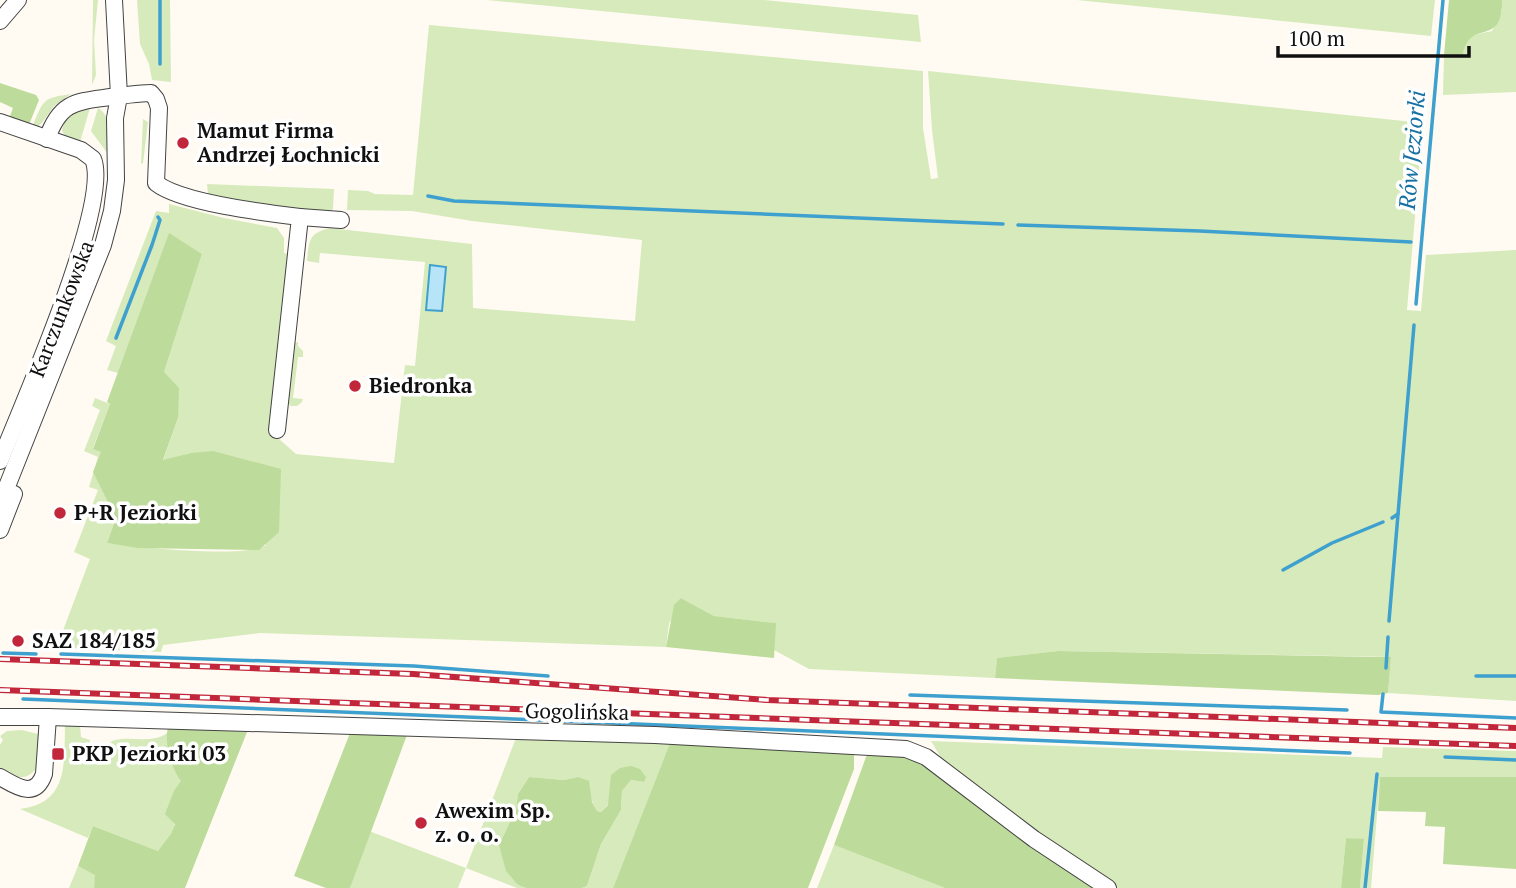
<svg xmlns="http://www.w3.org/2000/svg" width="1516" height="888" viewBox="0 0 1516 888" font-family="'PT Serif',serif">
  <rect width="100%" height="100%" fill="#fffbf2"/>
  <g fill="#d7eabb">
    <polygon points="93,0 98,0 94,40 96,75 92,85"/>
    <polygon points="137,0 170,0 171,82 152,80 149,64 140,44"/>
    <polygon points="487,0 764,0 918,15 921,42"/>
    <polygon points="1077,0 1435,0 1431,36"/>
    <path d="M1501,0H1516V92L1443,95L1444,55L1463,54C1466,34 1474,35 1492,31L1502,11Z"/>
    <path d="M429,25L923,71V128L931,179L938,178L932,130L928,71L1423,123L1407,310L1421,311L1426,255L1516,250V701L1388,693L1391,657L1058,651L997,658L995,678L809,669L774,650L775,623L714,616L681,598L669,624L666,647L260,633L163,645L161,652L67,648L62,633L90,559L74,552L98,490L89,487L98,457L84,451L100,410L92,406L95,398L110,404L93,448L101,452L116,518L107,543C135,547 246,559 266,545L191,453L163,461L178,418L164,372L202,254L169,234L118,373L107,370L116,346L106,341L156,211L169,213V204L224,218L277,228L284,238V253L288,254L270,431L296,454L394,463L405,365L415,366L425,262L320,253L319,263L307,261C309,240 309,233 330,228L472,244L473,308L635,321L642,240L472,221L412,211L347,210L348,190L368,191L375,194L413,195Z"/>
    <path d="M71,94L54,106L42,123L35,129L33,125C44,99 43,98 71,94Z"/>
    <path d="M90,108L80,142L66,137L62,131C63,117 77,110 90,108Z"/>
    <path d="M98,108C113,116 108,139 108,154L91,131Z"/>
    <polygon points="143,119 148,122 143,163 141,164"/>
    <polygon points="207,184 334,189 333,209 328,213 285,208 208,194"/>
    <polygon points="298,342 298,346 303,351 303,357 298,357 293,398 303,399 302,402 297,406 291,406 286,402 293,343"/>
    <path d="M65,724L80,725L81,737L90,740L89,750L99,755C106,751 107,742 115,740C132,736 152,744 167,733L172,761L182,781C168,799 178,807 174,826C172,836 165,843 158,851L93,826L88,838L20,809C69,803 64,763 65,724Z"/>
    <path d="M22,730L38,734L41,738L38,767C26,782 15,778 0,771V745L3,740L0,736L7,731Z"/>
    <path d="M516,738L670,743L613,888H582L587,886L601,844L621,810L622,791L631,780L644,782L640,769L601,812L597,811C589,796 590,791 578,777L564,780L529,777L518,794L516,809L499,845L518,885L526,888H517L466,868L458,888H350L369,831L466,868Z"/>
    <polygon points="931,741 1382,758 1383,747 1516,751 1516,777 1380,778 1371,888 1360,888 1364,840 1346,838 1341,888 1118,888 1077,864 950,773"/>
    <polygon points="834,845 945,888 817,888"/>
    <polygon points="78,866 96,875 94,888 69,888"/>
  </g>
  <g fill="#bddb9a">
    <path d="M1449,0H1502C1503,49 1469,17 1463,55H1444Z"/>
    <polygon points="0,83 36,95 39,100 28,127 9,119 13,108 0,102"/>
    <polygon points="169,233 202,254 164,372 179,388 178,418 163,460 191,453 213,451 281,469 279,532 259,550 138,548 107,543 116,518 93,472 101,452 93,449 110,404 107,402"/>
    <polygon points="681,598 714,616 776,623 774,658 666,647 674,605"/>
    <polygon points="1058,651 1373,657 1391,657 1388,693 1378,695 995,678 997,658"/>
    <path d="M168,727L247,732L185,888H94L95,875L78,866L93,826L158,851L171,834L175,824L165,814L174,791L181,781C171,768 164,743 168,727Z"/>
    <polygon points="350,733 407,735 350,888 326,888 294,876"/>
    <polygon points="670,743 854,754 854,769 808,888 613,888"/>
    <polygon points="870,751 915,758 1101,888 945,888 834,845 866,757"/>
    <polygon points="631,766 640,769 646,777 644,782 631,780 622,791 621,810 601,844 587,886 582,888 526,888 518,885 506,871 499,845 516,809 518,794 529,777 564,780 578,777 589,781 592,802 597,811 601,812 608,805 611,775 620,768"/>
    <polygon points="1380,777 1516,777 1516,869 1443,864 1445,827 1425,826 1426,812 1378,811"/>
    <polygon points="1346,838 1364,839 1360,888 1341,888"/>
  </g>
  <polygon fill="#b7e4f6" stroke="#3ea0ce" stroke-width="2" points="430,265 446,267 442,311 426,310"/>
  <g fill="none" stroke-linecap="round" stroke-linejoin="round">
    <g stroke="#3ea0ce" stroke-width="3.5">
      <polyline points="160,64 160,0"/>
      <polyline points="428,196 454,201 1003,224"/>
      <polyline points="1018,225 1200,231 1411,242"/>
      <polyline points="1416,304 1443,0"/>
      <polyline points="116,338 152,245 160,220 158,217"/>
      <polyline points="1392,518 1398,514"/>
      <polyline points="1283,570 1332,543 1383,522"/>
      <polyline points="1389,621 1414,325"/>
      <polyline points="3,653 36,654"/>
      <polyline points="61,654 414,666 548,676"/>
      <polyline points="1386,668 1388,637"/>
      <polyline points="1476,676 1516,676"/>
      <polyline points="1383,694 1381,712 1516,718"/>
      <polyline points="910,695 1347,710"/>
      <polyline points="23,699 1350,753"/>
      <polyline points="1445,757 1516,760"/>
      <polyline points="1365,888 1377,774"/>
    </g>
    <g stroke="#434343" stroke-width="18">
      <g id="minor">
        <polyline points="0,21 18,0"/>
        <path d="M0,122L81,150L93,159C112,203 21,408 0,461"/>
        <path d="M47,139C61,98 80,102 117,96C129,95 139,93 151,93L156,99L159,108L156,183C181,203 266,213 300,217L277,430"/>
        <polyline points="300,217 341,220"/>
        <polyline points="0,504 103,245 112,211 116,180 115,118 119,96 114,0"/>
        <polyline points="0,530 14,494"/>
        <polyline points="0,717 48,717 655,735 906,749 926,757 1034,839 1108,888"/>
        <path d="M0,777C16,786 35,800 44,774L48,717"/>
      </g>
    </g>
    <use href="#minor" stroke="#fff" stroke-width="16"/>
    <g stroke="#c1263a" stroke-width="6">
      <g id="rail">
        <polyline points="0,659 413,674 767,700 1516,728"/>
        <polyline points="0,690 1516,746"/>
      </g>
    </g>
    <use href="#rail" stroke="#fff" stroke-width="3.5" stroke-dasharray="10" stroke-linecap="butt"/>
  </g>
  <g fill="#c1263a" stroke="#fff" stroke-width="2.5">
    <circle cx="183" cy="143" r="7"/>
    <circle cx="355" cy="386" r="7"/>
    <circle cx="60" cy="513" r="7"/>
    <circle cx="18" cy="641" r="7"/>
    <rect x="51" y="747" width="14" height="14" rx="3.5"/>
    <circle cx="421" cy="823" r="7"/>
  </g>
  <g text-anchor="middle" stroke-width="7" stroke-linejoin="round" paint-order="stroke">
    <g font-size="21" font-weight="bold" fill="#101010" stroke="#fff" text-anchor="start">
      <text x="197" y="138">Mamut Firma<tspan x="197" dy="24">Andrzej Łochnicki</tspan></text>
      <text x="369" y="393">Biedronka</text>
      <text x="74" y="520">P+R Jeziorki</text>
      <text x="32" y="648">SAZ 184/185</text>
      <text x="72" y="761">PKP Jeziorki 03</text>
      <text x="435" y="818">Awexim Sp.<tspan x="435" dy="24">z. o. o.</tspan></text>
    </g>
    <g font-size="21" fill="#101010" stroke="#fff">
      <text transform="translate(62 309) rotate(-69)" y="7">Karczunkowska</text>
      <text transform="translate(577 712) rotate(1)" y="7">Gogolińska</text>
    </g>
    <g font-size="23" font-style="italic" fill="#1771a3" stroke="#fff">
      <text transform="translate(1412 150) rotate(-85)" y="8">Rów Jeziorki</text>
    </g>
  </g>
  <path d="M1278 46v10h191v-10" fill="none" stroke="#101010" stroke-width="3.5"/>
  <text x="1288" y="46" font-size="21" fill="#101010" stroke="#ffffff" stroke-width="5" paint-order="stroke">100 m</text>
</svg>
